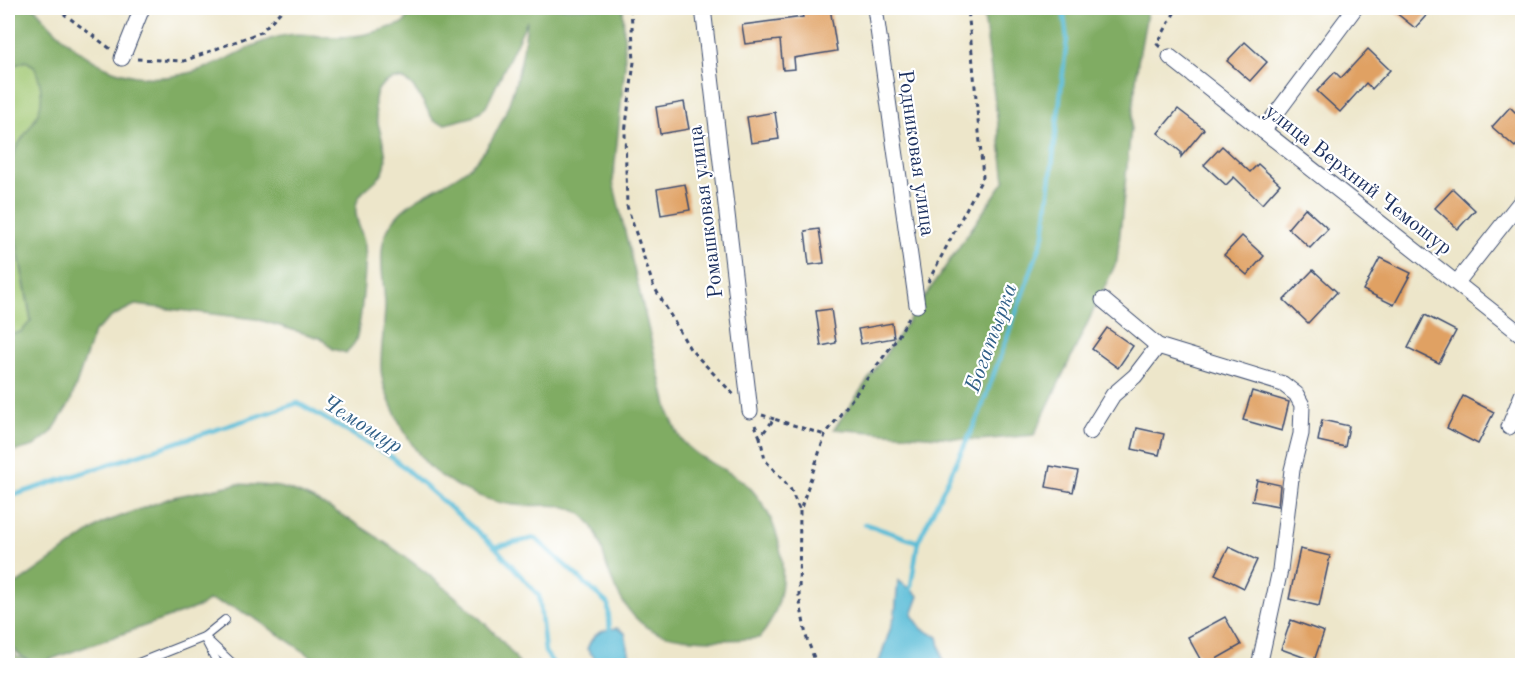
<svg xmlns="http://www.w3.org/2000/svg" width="1530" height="673" viewBox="0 0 1530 673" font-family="'Old Standard TT',serif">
  <rect width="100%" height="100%" fill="#fff"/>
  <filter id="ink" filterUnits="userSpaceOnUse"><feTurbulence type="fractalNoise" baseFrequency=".0167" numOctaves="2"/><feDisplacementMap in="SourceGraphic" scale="12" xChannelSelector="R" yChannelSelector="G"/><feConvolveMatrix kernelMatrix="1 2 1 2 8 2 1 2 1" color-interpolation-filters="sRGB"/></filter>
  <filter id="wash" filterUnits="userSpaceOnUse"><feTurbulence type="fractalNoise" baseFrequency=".008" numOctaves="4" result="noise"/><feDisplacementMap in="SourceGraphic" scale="24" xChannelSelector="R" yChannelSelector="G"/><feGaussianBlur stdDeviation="1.35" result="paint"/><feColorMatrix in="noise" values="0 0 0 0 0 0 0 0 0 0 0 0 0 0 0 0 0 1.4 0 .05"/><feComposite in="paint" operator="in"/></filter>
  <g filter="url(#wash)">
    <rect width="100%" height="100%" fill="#ede6ca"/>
    <g fill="#a0c772" stroke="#5e7b68" stroke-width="1.5">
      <polygon points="26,61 34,66 39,77 42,93 41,109 31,128 12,220 31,321 21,332 12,334 8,332 8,72 15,65"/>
      <polygon points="8,645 17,657 40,663 8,665"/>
    </g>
    <g fill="#80ac64" stroke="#4e6e61" stroke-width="1.5">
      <path d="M8,8H35C84,67 135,95 211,66C236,56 260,39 287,35C305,32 320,38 338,37C362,37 382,30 404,23L411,8H623L625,65L613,182L669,414C673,421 676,432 681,439C698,462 733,469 752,490C787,529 795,598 759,638C731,641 668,643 645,626C627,613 617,593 609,573C602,553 600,529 582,515C562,499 537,508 514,505C488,502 460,489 438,474C414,457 380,393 381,365C381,344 385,325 385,304C384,282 377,251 387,231C403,198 441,190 467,169C505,139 523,67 527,21L486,107L472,117L445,124L434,121C423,105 412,69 388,81C357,97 391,141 385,166C381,184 359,186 356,206C354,220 363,233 365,246C367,261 361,328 355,342C353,346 349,349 346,353L333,349L320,338L256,319L135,305L113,316L94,332L70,403L52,432L34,446L16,451L8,441V332L12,334L21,332L31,321C25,271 7,222 10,171C13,127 59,123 34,66L26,61L15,65L8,72Z"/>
      <polygon points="983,8 1148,8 1138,62 1117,261 1034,435 979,440 834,429 1005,180"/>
      <path d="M237,484C250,485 265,485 278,487C338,498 490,613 520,665H324L254,618L233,607L209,600L201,606L40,663C0,657 7,620 8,585L18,583L103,523L173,497Z"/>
    </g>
    <g fill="#59bcd7" stroke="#3a769a" stroke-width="1.5">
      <polygon points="898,580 919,596 912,615 922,629 938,637 944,665 878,665 895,615"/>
      <path d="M617,628L625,633L630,657L637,665H601L587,649C593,633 601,630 617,628Z"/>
      <polygon points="690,658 717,665 673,665"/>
    </g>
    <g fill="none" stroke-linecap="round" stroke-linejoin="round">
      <g stroke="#59bcd7" stroke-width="4.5">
        <polyline points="8,497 298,403 392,457 495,547 535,538 608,604 610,633"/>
        <polyline points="865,524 918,542"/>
        <polyline points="495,547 539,596 545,652 555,666"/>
        <polyline points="910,592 918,542 979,415 1044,235 1067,39 1063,8"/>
      </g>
    </g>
    <g id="blocks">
      <g fill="#e0a164">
        <polygon points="801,8 830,8 837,51 794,58 795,69 783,70 780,40 745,44 742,25 803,17"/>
        <polygon points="1390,8 1433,8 1415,28"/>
        <polygon points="1245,42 1267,62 1250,81 1227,61"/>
        <polygon points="1368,49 1390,70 1372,89 1366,83 1340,112 1317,91 1335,72 1341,78"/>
        <polygon points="684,102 689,129 660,134 656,107"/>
        <polygon points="1510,107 1522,119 1522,139 1515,147 1492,127"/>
        <polygon points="1178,109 1204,129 1181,157 1181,152 1158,133"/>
        <polygon points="775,112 779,139 751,143 747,117"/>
        <polygon points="1222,146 1250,172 1258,164 1280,184 1262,204 1234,177 1226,185 1204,165"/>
        <polygon points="685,184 690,210 661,215 657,189"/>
        <polygon points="1453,189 1475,210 1458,229 1435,208"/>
        <polygon points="1305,208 1328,229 1310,248 1288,228"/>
        <polygon points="819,229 824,263 809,265 805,231"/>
        <polygon points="1242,236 1264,256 1247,275 1224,255"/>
        <polygon points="1380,258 1411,273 1394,305 1363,290"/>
        <polygon points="1313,270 1337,292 1308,323 1284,300"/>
        <polygon points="831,309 836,343 821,346 816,311"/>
        <polygon points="1425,315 1456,331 1439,363 1408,348"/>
        <polygon points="892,323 894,338 861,344 858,329"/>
        <polygon points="1107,328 1133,346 1118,368 1092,349"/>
        <polygon points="1252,391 1289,402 1282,431 1243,420"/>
        <polygon points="1463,396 1494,412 1478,444 1447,428"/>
        <polygon points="1322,420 1349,426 1345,447 1318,441"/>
        <polygon points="1137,428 1164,434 1159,455 1132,449"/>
        <polygon points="1050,466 1078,471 1073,492 1046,487"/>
        <polygon points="1257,480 1280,485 1278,506 1252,501"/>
        <polygon points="1229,547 1257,560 1244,588 1215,574"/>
        <polygon points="1300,549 1330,556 1319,606 1289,599"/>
        <polygon points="1225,617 1241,645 1204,666 1188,637"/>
        <polygon points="1291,620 1324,632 1314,661 1281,649"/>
      </g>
    </g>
  </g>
  <g filter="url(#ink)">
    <use href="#blocks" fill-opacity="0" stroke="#3a4a6e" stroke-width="1.5"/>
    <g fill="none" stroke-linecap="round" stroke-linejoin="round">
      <g stroke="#3a4a6e" stroke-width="10">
        <g id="service">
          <polyline points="204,637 235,666"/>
          <polyline points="206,641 219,666"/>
          <polyline points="131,666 204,637 225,620"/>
        </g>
      </g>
      <g stroke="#3a4a6e" stroke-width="17">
        <g id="minor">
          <polyline points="703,8 750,411"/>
          <polyline points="875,8 917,305"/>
          <polyline points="1170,57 1522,335"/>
          <polyline points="122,58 142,8"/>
          <polyline points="1263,131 1355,8"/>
          <polyline points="1458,281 1522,200"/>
          <polyline points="1103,300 1158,346 1283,384 1296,394 1302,405 1301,434 1292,470 1280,570 1259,666"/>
          <polyline points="1509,427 1522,395"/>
          <polyline points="1090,432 1113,395 1135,376 1158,346"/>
        </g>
      </g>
      <g stroke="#3a4a6e" stroke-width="3" stroke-dasharray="4.5 4.5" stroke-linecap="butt">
        <polyline points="56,8 112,50"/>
        <polyline points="631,8 634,62 625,133 627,206 653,285 690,349 734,395"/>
        <polyline points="1160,47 1157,44 1177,8"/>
        <polyline points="137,59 184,61 261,32 284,8"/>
        <polyline points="928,282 983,177 968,8"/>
        <polyline points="762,415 774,419"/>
        <polyline points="755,425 760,437"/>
        <polyline points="799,509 790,488 765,460 760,437 774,419 825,435"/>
        <polyline points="817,666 806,636 799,596 800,511 825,435 896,340 909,317"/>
      </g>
      <use href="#service" stroke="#fff" stroke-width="8"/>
      <use href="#minor" stroke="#fff" stroke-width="15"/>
    </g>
  </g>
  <g text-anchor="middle" stroke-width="4.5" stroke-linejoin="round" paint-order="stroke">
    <g font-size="21" fill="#1b2f5e" stroke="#fff">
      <text transform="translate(917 153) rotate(82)" y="7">Родниковая улица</text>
      <text transform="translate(1359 179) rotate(38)" y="7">улица Верхний Чемошур</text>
      <text transform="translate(705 212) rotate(-97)" y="7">Ромашковая улица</text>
    </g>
    <g font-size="22" font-style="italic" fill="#316088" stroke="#fff">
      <text transform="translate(990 337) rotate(-70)" y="8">Богатырка</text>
      <text transform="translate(363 423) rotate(32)" y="8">Чемошур</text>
    </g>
  </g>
  <rect width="1530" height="673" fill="none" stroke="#fff" stroke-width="30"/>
</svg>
